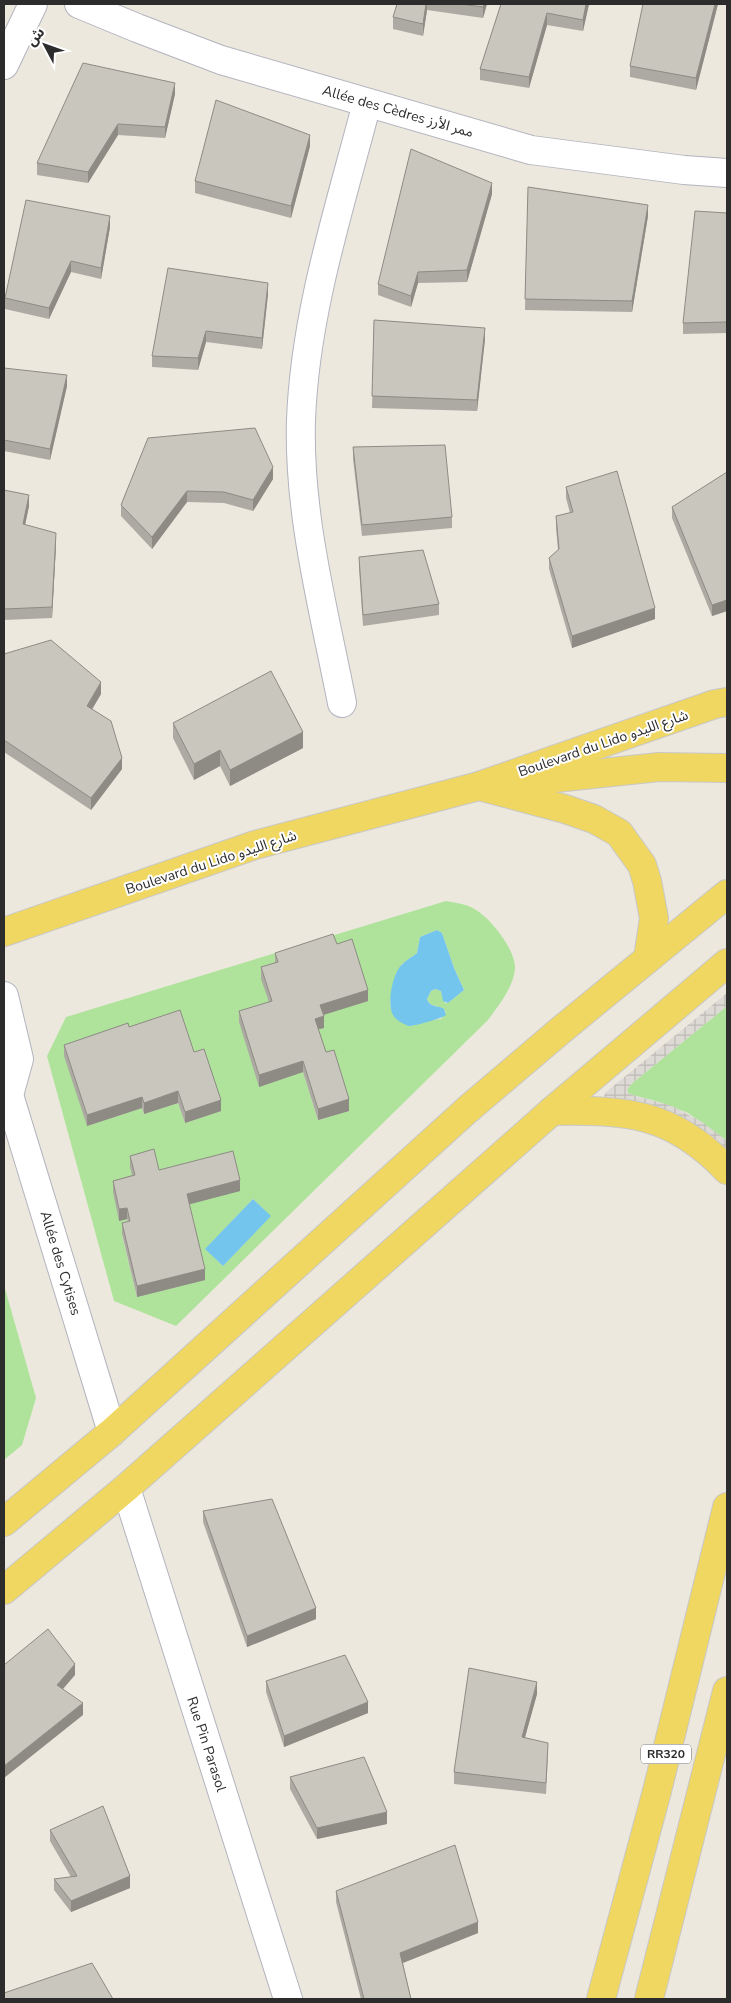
<svg xmlns="http://www.w3.org/2000/svg" width="731" height="2003" viewBox="0 0 731 2003" font-family="'Nunito Sans','Noto Sans Arabic',sans-serif">
  <defs>
    <pattern id="plaza-grid" width="8" height="8" patternUnits="userSpaceOnUse" patternTransform="scale(1.25)"><rect width="8" height="8" fill="#dddad5"/><path d="M0 4h8M4 0v8" fill="none" stroke="#bebbb7"/></pattern>
  </defs>
  <rect width="100%" height="100%" fill="#ede8de"/>
  <g fill="#afe39c" fill-rule="evenodd">
    <path d="M446,901C457,903 467,904 476,910C491,919 516,950 515,969C513,988 499,1005 488,1020L176,1326L114,1301L47,1056L66,1017ZM437,930L442,933L454,968L464,990L448,1003H445L441,991L435,989L431,991L427,999C431,1009 440,1004 446,1012L441,1019L429,1020L409,1026L391,1009L390,1002L396,974L402,964L417,953L420,937ZM272,1012L349,1111L318,1120L303,1072ZM128,1035L220,1111L185,1123L178,1103L144,1114L142,1108L87,1126ZM135,1186L137,1297L122,1235L130,1233L127,1219L119,1220ZM253,1199L270,1216L223,1266L206,1249Z"/>
    <polygon points="727,1006 727,1141 688,1113 659,1102 629,1094 627,1090 630,1085"/>
    <polygon points="4,1285 36,1398 22,1445 4,1460"/>
  </g>
  <polygon fill="url(#plaza-grid)" points="727,993 727,1006 630,1085 627,1090 629,1094 672,1106 702,1122 727,1141 727,1153 606,1099 604,1096 606,1092"/>
  <g fill="#73c5ed">
    <path d="M437,930L442,933L454,968L464,990L448,1003L443,1001L441,991L435,989L431,991L427,999C430,1008 438,1005 444,1009L446,1015C443,1018 415,1026 409,1026C403,1024 396,1020 393,1015C387,1004 392,978 399,968C404,961 411,958 417,953L420,937Z"/>
    <polygon points="253,1199 271,1216 223,1266 205,1249"/>
  </g>
  <g fill="none" stroke-linecap="round" stroke-linejoin="round">
    <g stroke="#b2b4bf" stroke-width="30">
      <g id="minor">
        <polyline points="79,4 137,28 221,60 531,150 684,170 727,173"/>
        <polyline points="4,65 33,4"/>
        <path d="M342,703C324,611 298,514 301,420C305,312 340,207 367,103"/>
        <polyline points="4,996 19,1059 9,1095"/>
        <polyline points="4,1089 9,1095 112,1432"/>
        <polyline points="126,1488 288,1999"/>
      </g>
    </g>
    <g stroke="#c8c8c8" stroke-width="30">
      <g id="major">
        <polyline points="527,781 659,767 727,768"/>
        <polyline points="479,786 565,809 594,819 619,833 642,865 647,881 654,918 648,958"/>
        <polyline points="4,932 255,845 479,786 715,704 727,702"/>
        <path d="M552,1111C627,1110 672,1112 727,1170"/>
        <polyline points="4,1522 112,1432 467,1110 561,1030 727,894"/>
        <polyline points="4,1590 126,1488 552,1111 727,963"/>
        <polyline points="601,1999 657,1791 727,1507"/>
        <polyline points="649,1999 727,1691"/>
      </g>
    </g>
    <use href="#minor" stroke="#fff" stroke-width="28"/>
    <use href="#major" stroke="#efd762" stroke-width="28"/>
  </g>
  <g fill="#adaaa3">
    <polygon points="397,4 487,4 483,18 427,10 423,36 393,29 393,17"/>
    <polygon points="501,4 589,4 583,31 547,25 529,88 480,80 480,69"/>
    <polygon points="718,4 696,90 630,77 630,66"/>
    <polygon points="175,94 165,138 118,135 88,183 37,175 37,163"/>
    <polygon points="310,146 291,218 195,193 195,181"/>
    <polygon points="528,187 648,216 632,312 525,310"/>
    <polygon points="492,194 467,282 418,283 411,307 378,295 378,284"/>
    <polygon points="727,213 727,333 683,334 683,323"/>
    <polygon points="110,227 101,279 71,272 49,319 5,309 5,298"/>
    <polygon points="268,294 262,349 206,342 198,370 152,367 152,356"/>
    <polygon points="374,320 485,339 477,411 372,408"/>
    <polygon points="4,368 67,386 50,460 4,451"/>
    <polygon points="148,438 273,479 253,511 224,503 187,502 152,549 121,516 121,505"/>
    <polygon points="353,447 452,517 452,528 362,536 353,459"/>
    <polygon points="727,474 727,611 712,616 672,518 672,507"/>
    <polygon points="566,487 655,619 572,648 549,569 549,558 558,550 556,528 556,516 570,513 566,498"/>
    <polygon points="4,490 29,506 25,524 56,545 52,618 4,620"/>
    <polygon points="359,557 439,604 439,615 363,626 359,568"/>
    <polygon points="4,654 101,694 92,709 122,769 91,810 4,752"/>
    <polygon points="173,723 303,748 230,786 220,766 194,780 173,738"/>
    <polygon points="337,944 368,1001 323,1015 324,1028 318,1029 326,1052 349,1111 318,1120 303,1072 259,1087 239,1022 239,1011 269,1002 261,979 261,967 275,963 275,953"/>
    <polygon points="129,1027 194,1052 221,1111 185,1123 178,1103 144,1114 142,1108 87,1126 64,1056 64,1045"/>
    <polygon points="130,1156 159,1170 240,1191 189,1204 205,1280 137,1297 122,1234 122,1223 128,1222 127,1219 119,1221 113,1192 113,1181 132,1175 130,1167"/>
    <polygon points="203,1511 316,1619 247,1647 203,1522"/>
    <polygon points="266,1681 368,1713 284,1747 266,1692"/>
    <polygon points="537,1694 525,1737 548,1754 546,1794 454,1784 454,1772"/>
    <polygon points="290,1777 387,1824 317,1839 290,1789"/>
    <polygon points="50,1830 130,1888 71,1912 54,1890 54,1879 71,1877 50,1841"/>
    <polygon points="336,1891 478,1933 403,1963 411,1999 361,1999 336,1902"/>
  </g>
  <g fill="#8d8b84">
    <polygon points="426,4 427,4 427,10 423,36 423,24"/>
    <polygon points="484,4 487,4 483,18 483,7"/>
    <polygon points="586,4 589,4 583,31 583,20"/>
    <polygon points="715,4 718,4 696,90 696,78"/>
    <polygon points="547,13 547,25 529,88 529,77"/>
    <polygon points="175,83 175,94 165,138 165,127"/>
    <polygon points="118,124 118,135 88,183 88,172"/>
    <polygon points="310,135 310,146 291,218 291,206"/>
    <polygon points="492,183 492,194 467,282 467,270"/>
    <polygon points="648,205 648,216 632,312 632,301"/>
    <polygon points="110,216 110,227 101,279 101,268"/>
    <polygon points="71,261 71,272 49,319 49,308"/>
    <polygon points="418,272 418,283 411,307 411,296"/>
    <polygon points="268,283 268,294 262,349 262,338"/>
    <polygon points="485,328 485,339 477,411 477,400"/>
    <polygon points="206,331 206,342 198,370 198,358"/>
    <polygon points="67,375 67,386 50,460 50,449"/>
    <polygon points="273,467 273,479 253,511 253,500"/>
    <polygon points="187,491 187,502 152,549 152,537"/>
    <polygon points="29,495 29,506 23,535 23,524"/>
    <polygon points="56,533 56,545 52,618 52,607"/>
    <polygon points="727,600 727,611 712,616 712,605"/>
    <polygon points="655,608 655,619 572,648 572,636"/>
    <polygon points="101,682 101,694 87,718 87,706"/>
    <polygon points="303,732 303,748 230,786 230,770"/>
    <polygon points="220,750 220,766 194,780 194,764"/>
    <polygon points="122,758 122,769 91,810 91,798"/>
    <polygon points="368,990 368,1001 320,1016 320,1005"/>
    <polygon points="324,1016 324,1028 315,1030 315,1019"/>
    <polygon points="303,1061 303,1072 259,1087 259,1075"/>
    <polygon points="178,1091 178,1103 144,1114 144,1103"/>
    <polygon points="142,1097 142,1108 87,1126 87,1115"/>
    <polygon points="349,1099 349,1111 318,1120 318,1109"/>
    <polygon points="221,1100 221,1111 185,1123 185,1112"/>
    <polygon points="240,1180 240,1191 187,1205 187,1194"/>
    <polygon points="127,1208 127,1219 119,1221 119,1209"/>
    <polygon points="205,1269 205,1280 137,1297 137,1286"/>
    <polygon points="316,1608 316,1619 247,1647 247,1636"/>
    <polygon points="75,1664 75,1675 57,1696 57,1685"/>
    <polygon points="537,1682 537,1694 522,1748 522,1737"/>
    <polygon points="368,1702 368,1713 284,1747 284,1736"/>
    <polygon points="83,1703 83,1715 4,1778 4,1766"/>
    <polygon points="387,1812 387,1824 317,1839 317,1828"/>
    <polygon points="130,1876 130,1888 71,1912 71,1901"/>
    <polygon points="478,1922 478,1933 400,1964 400,1953"/>
  </g>
  <g fill="#c9c6bd" stroke="#8d8b84">
    <polygon points="397,4 426,4 423,24 393,17"/>
    <polygon points="460,4 484,4 483,7"/>
    <polygon points="501,4 586,4 583,20 547,13 529,77 480,69"/>
    <polygon points="643,4 715,4 696,78 630,66"/>
    <polygon points="83,63 175,83 165,127 118,124 88,172 37,163"/>
    <polygon points="216,100 310,135 291,206 195,181"/>
    <polygon points="411,149 492,183 467,270 418,272 411,296 378,284"/>
    <polygon points="528,187 648,205 632,301 525,299"/>
    <polygon points="26,200 110,216 101,268 71,261 49,308 5,298"/>
    <polygon points="695,211 727,213 727,322 683,323"/>
    <polygon points="168,268 268,283 262,338 206,331 198,358 152,356"/>
    <polygon points="374,320 485,328 477,400 372,396"/>
    <polygon points="4,368 67,375 50,449 4,440"/>
    <polygon points="255,428 273,467 253,500 224,492 187,491 152,537 121,505 148,438"/>
    <polygon points="445,445 452,517 362,525 353,447"/>
    <polygon points="617,471 655,608 572,636 549,558 559,549 556,516 573,512 566,487"/>
    <polygon points="727,472 727,600 712,605 672,507"/>
    <polygon points="4,490 29,495 23,524 56,533 52,607 4,609"/>
    <polygon points="423,550 439,604 363,615 359,557"/>
    <polygon points="51,640 101,682 87,706 111,721 122,758 91,798 4,740 4,654"/>
    <polygon points="271,671 303,732 230,770 220,750 194,764 173,723"/>
    <polygon points="333,934 337,944 352,939 368,990 320,1005 324,1016 315,1019 326,1052 334,1050 349,1099 318,1109 303,1061 259,1075 239,1011 272,1001 261,967 278,962 275,953"/>
    <polygon points="180,1010 194,1052 204,1049 221,1100 185,1112 178,1091 144,1103 142,1097 87,1115 64,1045 128,1023 129,1027"/>
    <polygon points="154,1149 159,1170 233,1151 240,1180 187,1194 205,1269 137,1286 122,1223 130,1221 127,1208 119,1209 113,1181 135,1175 130,1156"/>
    <polygon points="272,1499 316,1608 247,1636 203,1511"/>
    <polygon points="48,1629 75,1664 57,1685 83,1703 4,1766 4,1665"/>
    <polygon points="345,1655 368,1702 284,1736 266,1681"/>
    <polygon points="469,1668 537,1682 522,1737 548,1743 546,1783 454,1772"/>
    <polygon points="364,1757 387,1812 317,1828 290,1777"/>
    <polygon points="103,1806 130,1876 71,1901 54,1879 77,1876 50,1830"/>
    <polygon points="455,1845 478,1922 400,1953 411,1999 364,1999 336,1891"/>
    <polygon points="92,1963 113,1999 4,1999 4,1993"/>
  </g>
  <g text-anchor="middle" stroke-width="4" stroke-linejoin="round" paint-order="stroke">
    <rect fill="#fff" stroke="#6b6b6b" stroke-width="1" x="641" y="1744.5" width="50" height="19" rx="4"/>
    <g font-size="12" font-weight="bold" fill="#2c2c2c">
      <text x="666" y="1758">RR320</text>
    </g>
    <g font-size="14" fill="#2c2c2c" stroke="#fff">
      <text transform="translate(398 111) rotate(16)" y="5">Allée des Cèdres ممر الأرز</text>
      <text transform="translate(603 743) rotate(-19)" y="5">Boulevard du Lido شارع الليدو</text>
      <text transform="translate(211 862) rotate(-18)" y="5">Boulevard du Lido شارع الليدو</text>
      <text transform="translate(61 1263) rotate(73)" y="5">Allée des Cytises</text>
      <text transform="translate(207 1744) rotate(72)" y="5">Rue Pin Parasol</text>
    </g>
  </g>
  <rect width="731" height="2003" fill="none" stroke="#2c2c2c" stroke-width="10"/>
  <g transform="translate(45 45) rotate(311)" stroke="#ffffff" stroke-width="4" paint-order="stroke">
  <path d="M0-4L9 19L0 12L-9 19Z" fill="#2c2c2c"/>
  <text y="-8" font-size="14" font-weight="bold" text-anchor="middle" fill="#2c2c2c">ش</text>
  </g>
</svg>
